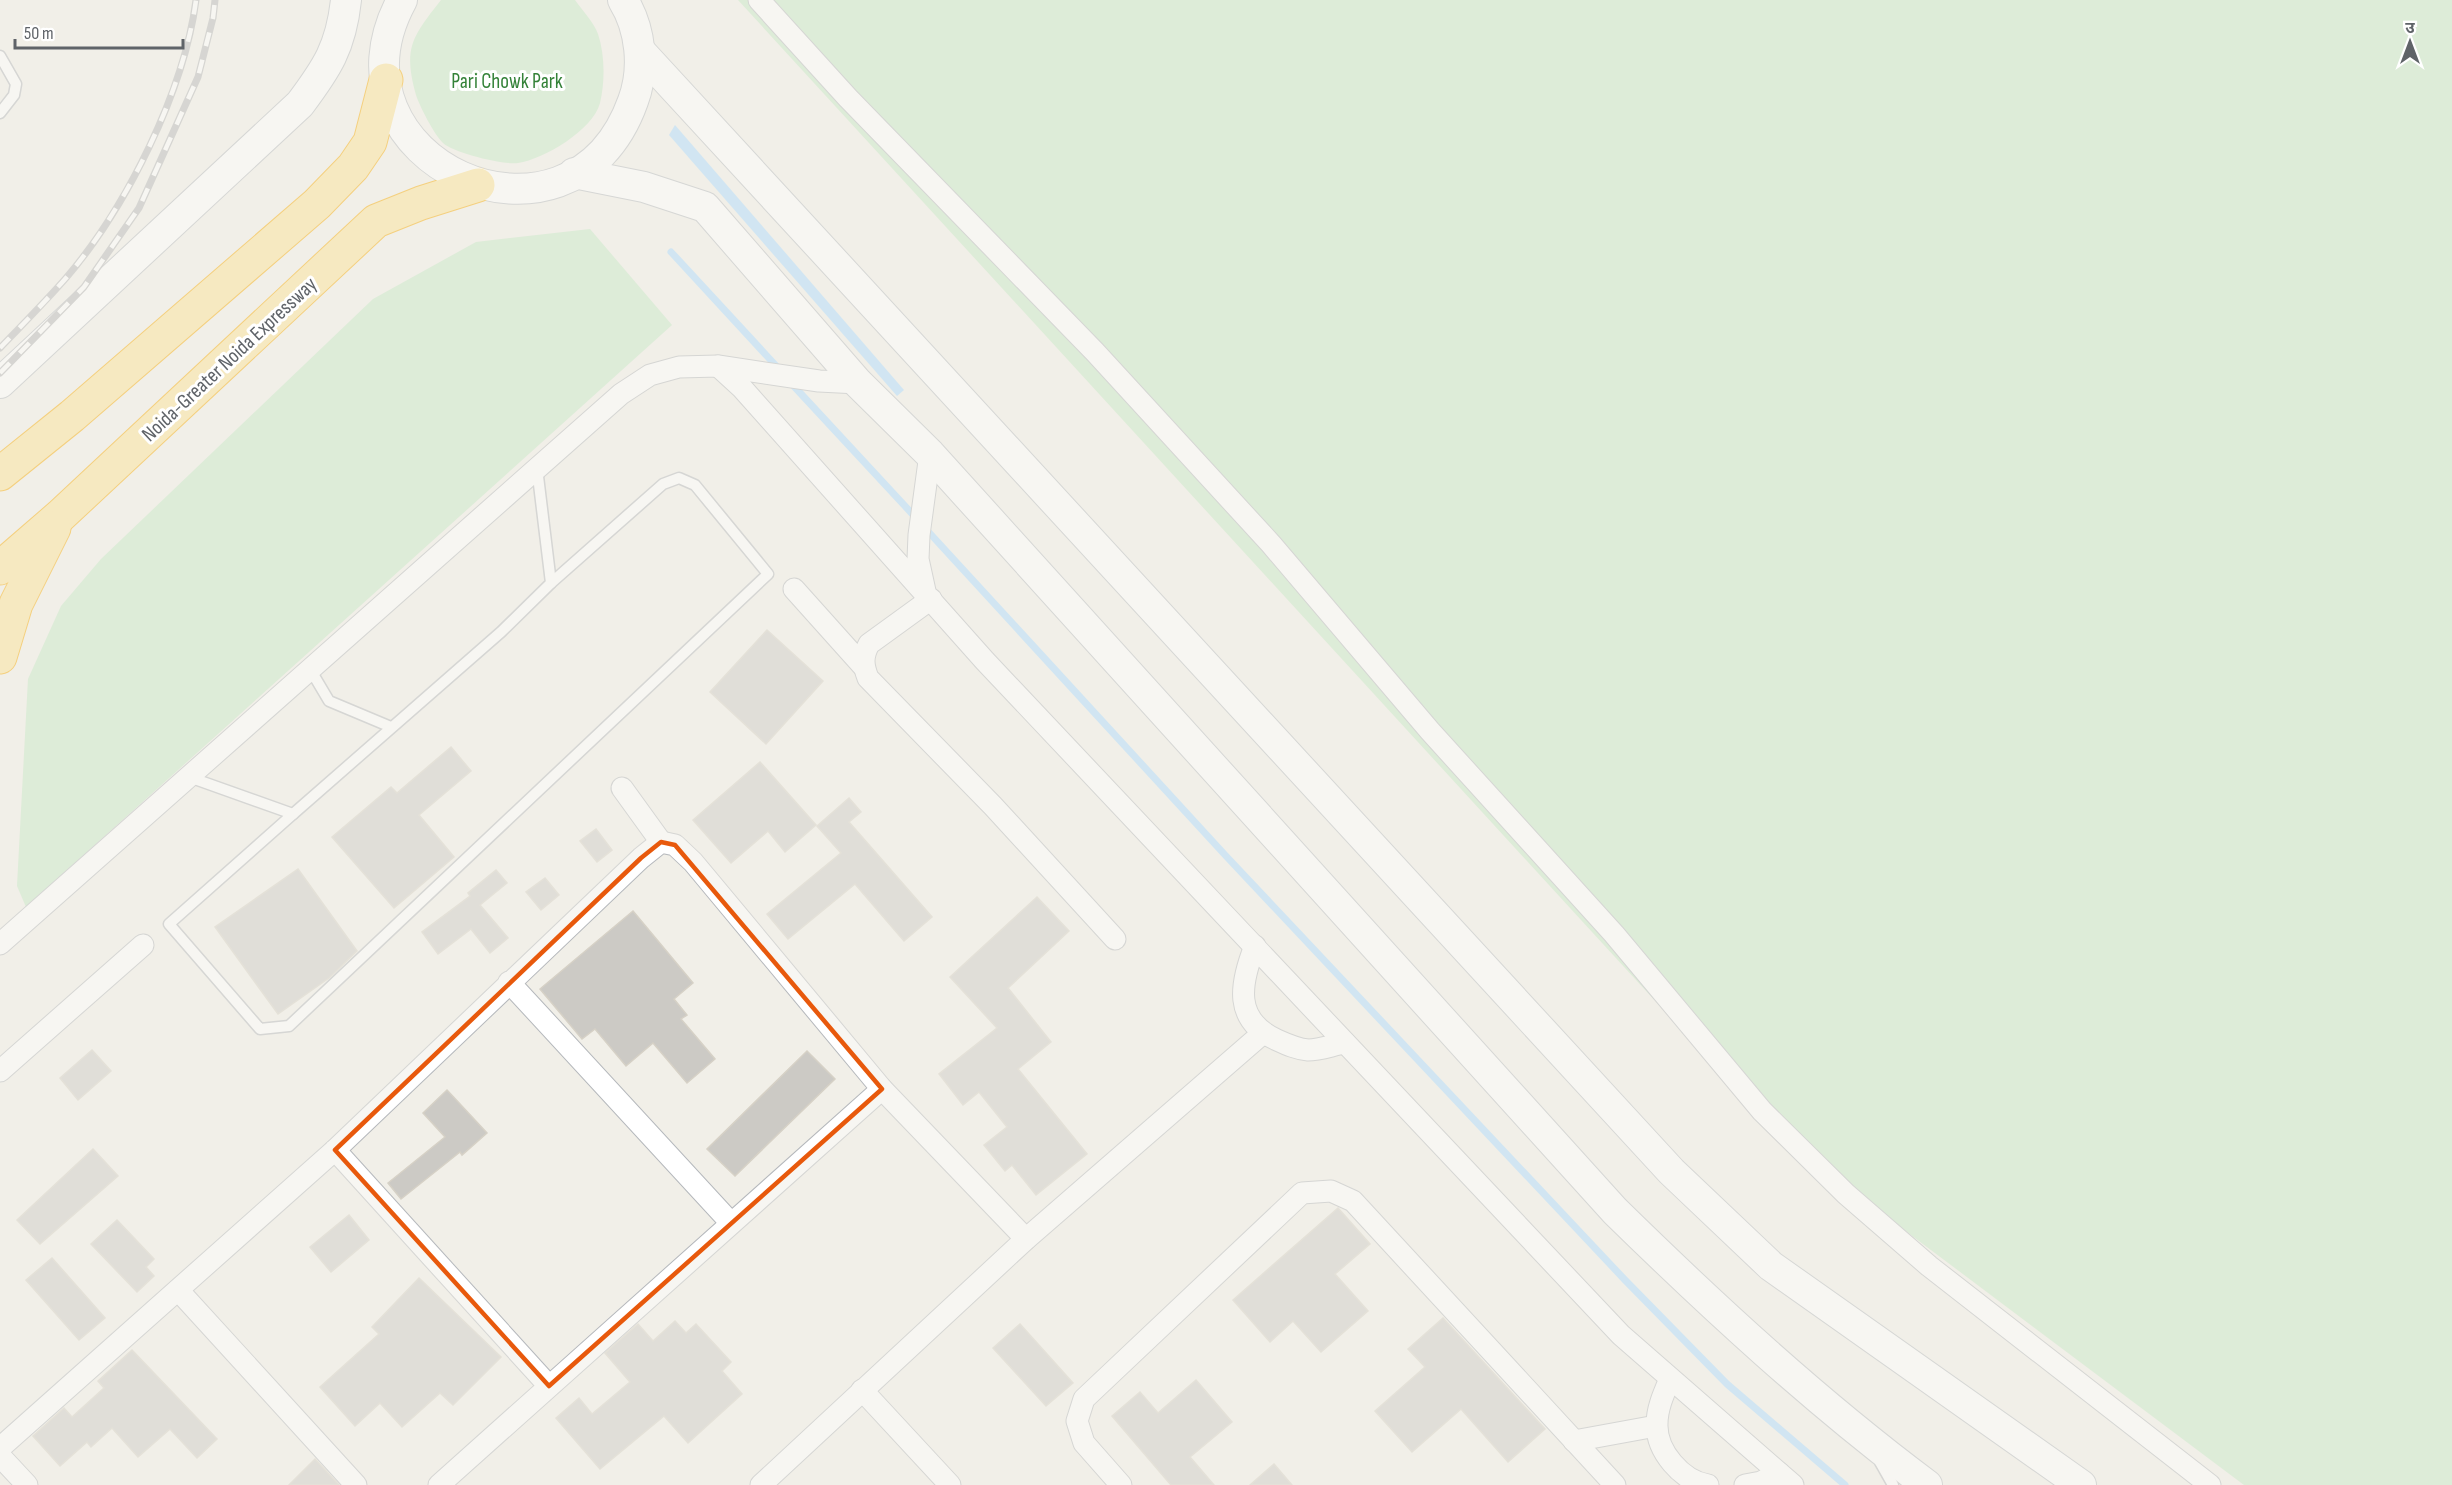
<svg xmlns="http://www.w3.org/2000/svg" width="2452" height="1485" viewBox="0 0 2452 1485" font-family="'Sofia Sans Condensed','Noto Sans Devanagari',sans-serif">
  <rect width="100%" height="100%" fill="#f1efe8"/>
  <g fill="#c5e8c5">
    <path d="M441,0H575C583,11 594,23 598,34C605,55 605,82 600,103C593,130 544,159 518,163C503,165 454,153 443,143C434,134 420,107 416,95C403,48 412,37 441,0Z"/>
    <polygon points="738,0 2452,0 2452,1485 2244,1485 1779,1136"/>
    <polygon points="590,229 672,325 26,907 17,886 28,679 61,606 101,559 373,299 476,242"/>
  </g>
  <polygon fill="#aadaff" points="675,125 904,390 897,396 669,135"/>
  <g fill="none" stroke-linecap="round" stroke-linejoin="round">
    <g stroke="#aadaff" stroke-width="7">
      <polyline points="671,252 779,369"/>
      <polyline points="790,382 917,519"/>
      <polyline points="924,527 1226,856 1625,1280 1727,1384 1845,1485"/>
    </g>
  </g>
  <g fill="#cccac5" stroke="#d6d1c6" stroke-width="1.5">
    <polygon points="767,630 823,681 766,744 710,692"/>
    <polygon points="451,747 471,771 419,815 454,857 394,908 332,837 391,787 397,793"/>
    <polygon points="760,762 816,825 785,852 768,831 731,863 693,820"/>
    <polygon points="849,798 861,812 849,822 932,917 904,941 855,884 788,939 767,914 841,853 817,826"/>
    <polygon points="596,829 612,850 597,862 580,841"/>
    <polygon points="298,869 357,951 329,978 278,1014 215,927"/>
    <polygon points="496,870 507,883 480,905 508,938 490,953 471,929 438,954 422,932 470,896 468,893"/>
    <polygon points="545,878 559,895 541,910 526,892"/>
    <polygon points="1037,897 1069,931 1008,988 1051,1042 1018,1069 1087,1154 1036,1195 1012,1165 1005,1171 984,1145 1007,1127 979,1092 963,1105 939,1074 997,1028 950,977"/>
    <polygon points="633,911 693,983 674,999 687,1015 681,1019 715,1059 687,1083 653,1043 626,1066 595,1029 582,1039 540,989"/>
    <polygon points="92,1050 111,1071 78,1100 60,1078"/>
    <polygon points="807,1051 835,1079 735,1176 707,1149"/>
    <polygon points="447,1090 487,1133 462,1155 460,1152 401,1199 388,1183 445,1137 423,1113"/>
    <polygon points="93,1149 118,1176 40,1244 17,1220"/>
    <polygon points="1338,1208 1370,1244 1335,1274 1368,1311 1321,1352 1293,1321 1270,1342 1233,1300"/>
    <polygon points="349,1215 369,1240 331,1272 310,1247"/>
    <polygon points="117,1220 154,1259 146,1267 154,1276 137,1292 91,1244"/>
    <polygon points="52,1258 105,1318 79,1340 26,1280"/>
    <polygon points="419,1278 501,1357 453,1405 440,1393 402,1427 380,1403 355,1426 320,1387 379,1334 372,1327"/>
    <polygon points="1443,1318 1545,1429 1508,1462 1461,1409 1412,1452 1375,1411 1425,1367 1408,1349"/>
    <polygon points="675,1321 686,1333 696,1324 731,1362 722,1371 742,1394 688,1443 664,1416 600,1469 556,1418 579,1398 592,1414 630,1382 605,1353 638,1324 653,1341"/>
    <polygon points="1020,1324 1073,1383 1046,1406 993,1348"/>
    <polygon points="132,1350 217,1439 197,1458 170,1429 138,1457 112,1428 91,1447 87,1442 60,1466 33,1436 64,1408 72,1417 104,1388 98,1381"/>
    <polygon points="1196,1380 1232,1422 1190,1457 1214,1485 1171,1485 1112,1416 1140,1392 1158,1413"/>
    <polygon points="315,1459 339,1485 289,1485"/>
    <polygon points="1274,1464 1292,1485 1250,1485"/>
  </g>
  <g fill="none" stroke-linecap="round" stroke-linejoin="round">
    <g stroke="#b5b8bc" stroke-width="13">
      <g id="lane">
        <polyline points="0,56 16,84 14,95 0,113"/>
        <polyline points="310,669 329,701 391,727"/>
        <polyline points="189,777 293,814 501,632 551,583 537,468"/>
        <polyline points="293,814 169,924 260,1029 289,1026 768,574 695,485 679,478 663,484 551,583"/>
        <polyline points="1880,1462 1893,1485"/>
      </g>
    </g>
    <g stroke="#b5b8bc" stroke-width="23">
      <g id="street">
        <polyline points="759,0 848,98 1095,352 1271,544 1430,731 1614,934 1762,1111 1846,1194 1929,1266 2210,1485"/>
        <polyline points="718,366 742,388 985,661 1621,1335 1793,1485"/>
        <polyline points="794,589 863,666"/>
        <polyline points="925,591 918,559 919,535 930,454"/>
        <path d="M931,599L869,644C862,657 863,665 868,678L993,806L1115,939"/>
        <polyline points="622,788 661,842"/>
        <polyline points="0,944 621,394 650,375 679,367 718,366 819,381 858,383"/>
        <path d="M1255,946C1240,984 1233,1020 1277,1040C1288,1045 1297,1049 1308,1050C1320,1050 1333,1045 1345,1043"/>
        <polyline points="509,982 731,1223"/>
        <polyline points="0,1071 143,945"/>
        <polyline points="335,1150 549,1386"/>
        <polyline points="178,1290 356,1485"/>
        <path d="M1670,1379C1664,1393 1657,1408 1657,1424C1656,1451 1682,1481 1708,1485"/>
        <polyline points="862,1390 950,1485"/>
        <polyline points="1574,1441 1656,1426"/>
        <polyline points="0,1448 335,1150 641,858 661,842 675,845 693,862 882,1089 1026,1239"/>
        <polyline points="0,1456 27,1485"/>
        <polyline points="439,1485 882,1089"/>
        <polyline points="761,1485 1026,1239 1263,1033"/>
        <polyline points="1121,1485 1084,1443 1077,1421 1084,1399 1302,1193 1331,1191 1353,1201 1615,1485"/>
        <polyline points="1745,1485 1761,1482 1779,1473"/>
      </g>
    </g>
    <g stroke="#b6babf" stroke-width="32">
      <g id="secondary">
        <path d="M402,0C315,160 570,277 633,101C645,69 641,29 623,0"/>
        <polyline points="640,51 1671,1171 1771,1266 2081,1485"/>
        <path d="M574,173L644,187L705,207L858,383L930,454L1615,1211C1714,1308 1816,1402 1927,1485"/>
        <path d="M0,383L300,104C327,68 341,47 346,0"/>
      </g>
    </g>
    <g stroke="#f9ab00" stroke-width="35">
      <g id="highway">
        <polyline points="0,474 72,416 317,204 353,167 370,142 386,80"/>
        <polyline points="0,568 60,516 376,221 421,203 478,185"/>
        <polyline points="0,657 16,604 54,528"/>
      </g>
    </g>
    <use href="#lane" stroke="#fff" stroke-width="10"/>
    <use href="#street" stroke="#fff" stroke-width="21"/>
    <use href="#secondary" stroke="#fff" stroke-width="30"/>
    <use href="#highway" stroke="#fde293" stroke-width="33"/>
    <g stroke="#b6b7b8" stroke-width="7">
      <g id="rail">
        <path d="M0,348C22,325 45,302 66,278C126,208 184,92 196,0"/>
        <polyline points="0,373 84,287 139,208 198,77 213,18 215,0"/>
      </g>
    </g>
    <use href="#rail" stroke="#fff" stroke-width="4.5" stroke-dasharray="14" stroke-linecap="butt"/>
  </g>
  <path d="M0 0H2452V1485H0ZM661,842L675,845L882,1089L549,1386L335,1150L641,858Z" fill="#f1efe8" fill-opacity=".55" fill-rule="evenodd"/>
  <path fill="none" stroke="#e8590c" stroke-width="4.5" stroke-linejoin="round" d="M661,842L675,845L882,1089L549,1386L335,1150L641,858Z"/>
  <g text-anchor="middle" stroke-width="6" stroke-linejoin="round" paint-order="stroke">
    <g font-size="21" fill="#348238" stroke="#fff">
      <text x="507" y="88">Pari Chowk Park</text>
    </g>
    <g font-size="21" fill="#5f6368" stroke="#fff">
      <text transform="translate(229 359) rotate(-43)" y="7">Noida-Greater Noida Expressway</text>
    </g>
  </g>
  <g transform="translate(2410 42)" stroke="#ffffff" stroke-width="4.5" paint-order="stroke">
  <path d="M0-4.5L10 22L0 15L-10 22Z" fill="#5f6368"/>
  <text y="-9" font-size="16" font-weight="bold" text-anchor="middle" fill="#5f6368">उ</text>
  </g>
  <path d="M15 39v9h168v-9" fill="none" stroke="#5f6368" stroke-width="3"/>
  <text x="24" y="39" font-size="18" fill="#5f6368" stroke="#ffffff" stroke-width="4.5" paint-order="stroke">50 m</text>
</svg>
